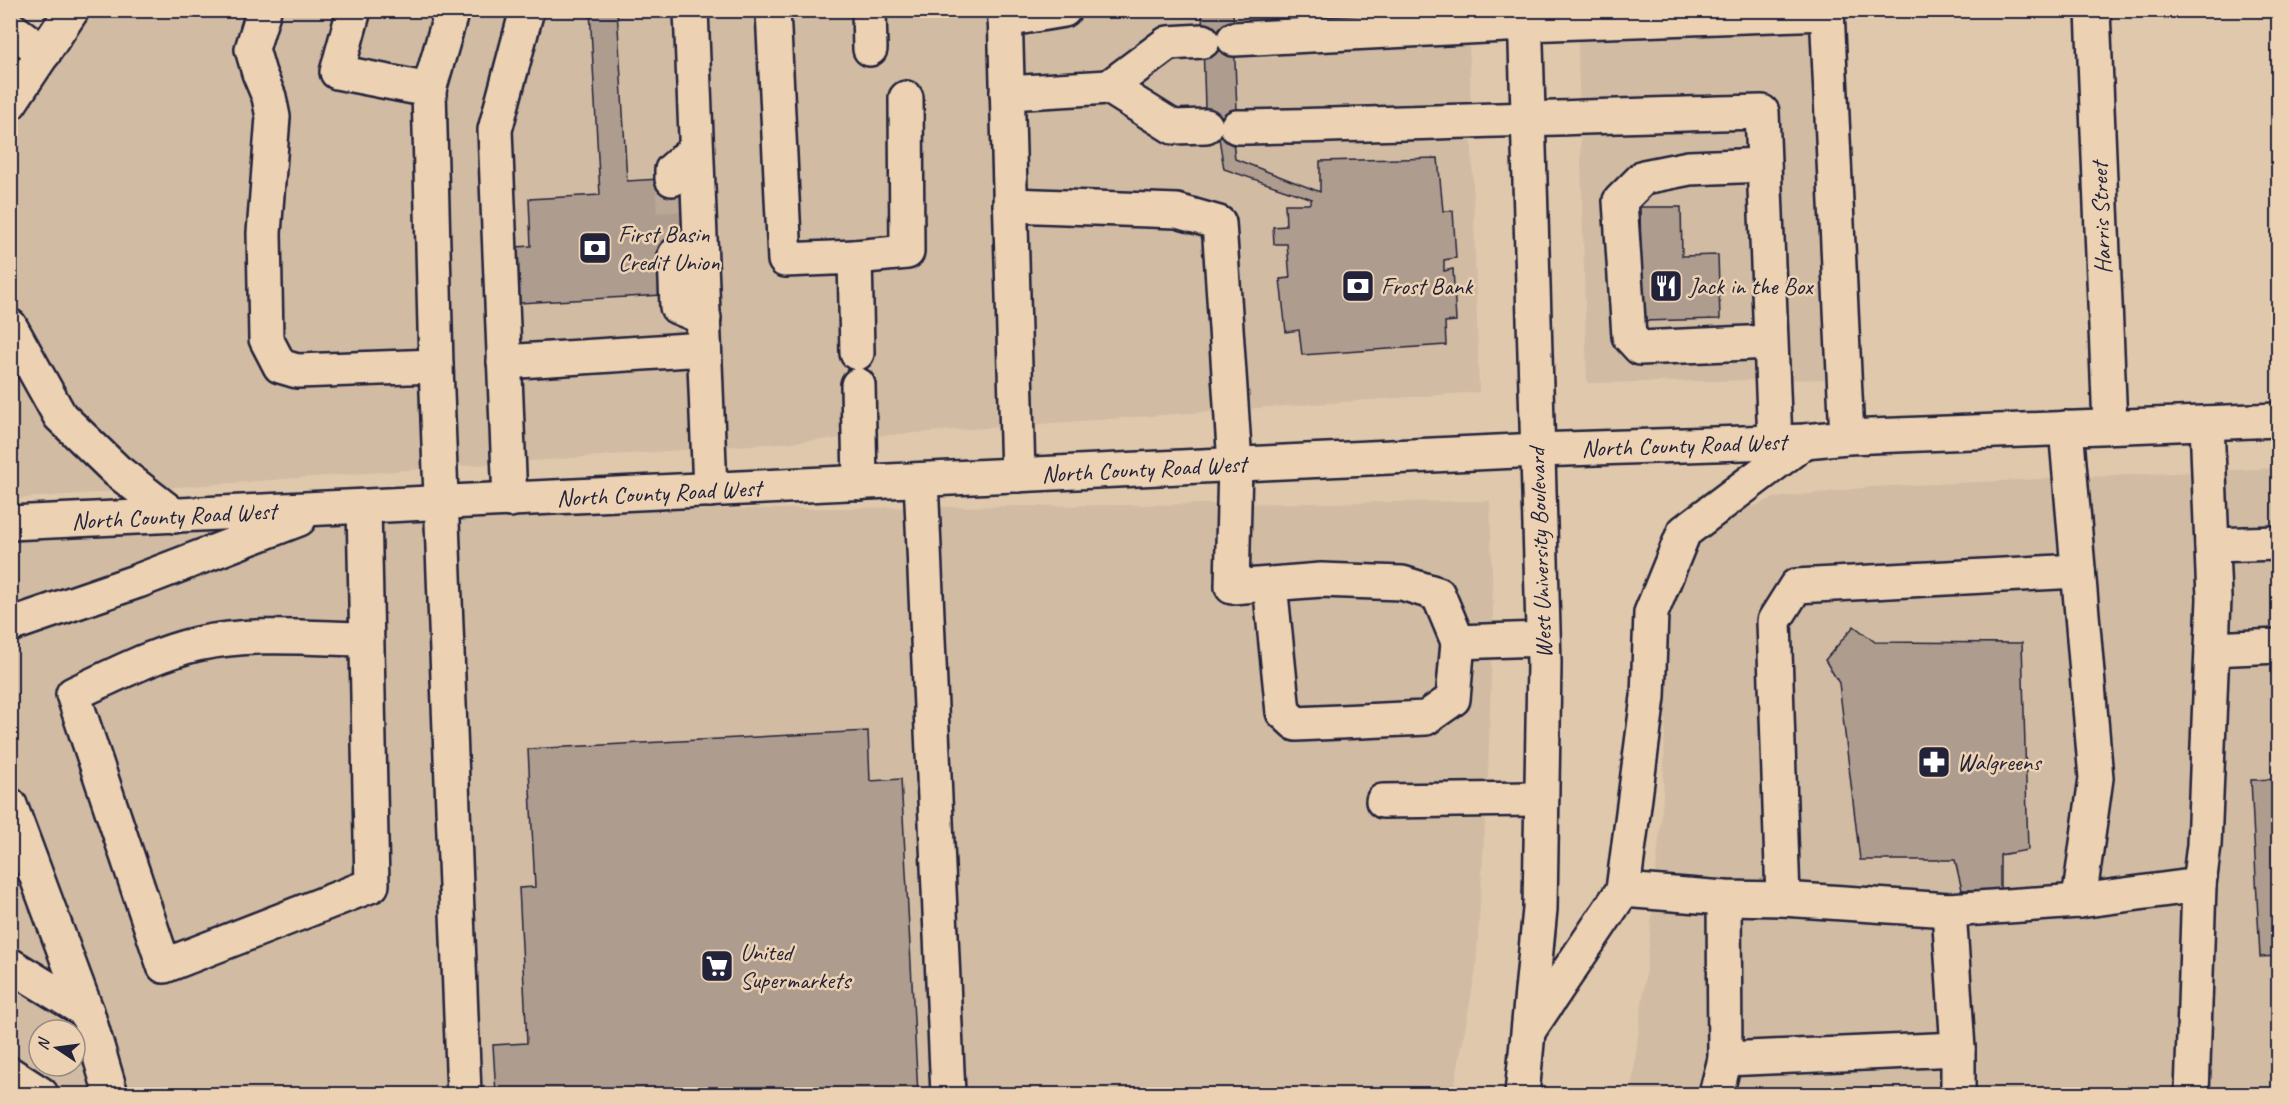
<svg xmlns="http://www.w3.org/2000/svg" width="2289" height="1105" viewBox="0 0 2289 1105" font-family="Caveat,sans-serif">
  <rect width="100%" height="100%" fill="#e0c8ac"/>
  <filter id="ink" filterUnits="userSpaceOnUse"><feTurbulence type="fractalNoise" baseFrequency=".0167" numOctaves="2"/><feDisplacementMap in="SourceGraphic" scale="12" xChannelSelector="R" yChannelSelector="G"/><feConvolveMatrix kernelMatrix="1 2 1 2 8 2 1 2 1" color-interpolation-filters="sRGB"/></filter>
  <g filter="url(#ink)">
    <g fill="#d1bba3" fill-rule="evenodd">
      <polygon points="69,11 1468,11 1479,392 11,499 11,98"/>
      <polygon points="1577,11 1821,11 1835,379 1587,383"/>
      <polygon points="2278,468 2278,1094 1631,1094 1649,946 1663,797 1668,627 1677,581 1698,546 1737,513 1774,498 1871,487"/>
      <path d="M1490,501L1493,612L1488,775L1476,969L1453,1094H11L10,517ZM39,1030H75V1066H39Z"/>
    </g>
    <g fill="#ae9c8e" stroke="#22223b" stroke-width="1.5">
      <polygon points="590,10 617,10 627,181 693,177 697,254 663,295 519,303 516,247 531,246 529,199 600,195"/>
      <polygon points="1202,10 1233,10 1238,137 1233,141 1235,159 1320,192 1320,161 1438,158 1443,211 1453,211 1456,258 1444,260 1444,271 1453,269 1456,321 1445,322 1446,345 1302,355 1299,330 1286,332 1280,279 1290,278 1287,244 1274,244 1273,227 1286,226 1285,204 1309,204 1312,199 1224,169 1219,138 1206,140"/>
      <polygon points="1640,207 1681,207 1682,256 1718,255 1720,319 1642,321"/>
      <polygon points="1854,626 1875,642 2022,643 2028,850 2000,855 2000,890 1962,890 1955,860 1860,860 1839,683 1825,660"/>
      <polygon points="2275,697 2278,697 2278,762"/>
      <polygon points="868,731 870,781 901,779 918,1094 496,1094 493,1045 527,1043 519,888 535,887 528,749"/>
      <polygon points="2278,779 2278,956 2260,957 2251,780"/>
    </g>
    <g fill="none" stroke-linecap="round" stroke-linejoin="round">
      <polyline stroke="#baa795" stroke-width="33" stroke-dasharray="33 16" stroke-linecap="butt" points="672,179 675,255"/>
      <g stroke="#22223b" stroke-width="38">
        <g id="minor">
          <polyline points="264,10 252,49 259,73 269,97 273,117 264,233 266,339 280,366 297,371 436,366"/>
          <polyline points="354,10 337,72 429,90"/>
          <polyline points="452,10 429,90 436,366 464,1094"/>
          <polyline points="691,10 710,490"/>
          <polyline points="773,10 785,260 855,257 857,353"/>
          <polyline points="869,10 870,49"/>
          <polyline points="1005,10 1018,475"/>
          <polyline points="1827,10 1847,437"/>
          <polyline points="2093,10 2110,425"/>
          <polyline points="1005,20 1064,10"/>
          <polyline points="10,28 44,53"/>
          <polyline points="1234,39 1525,24 1827,13"/>
          <polyline points="1203,41 1168,43 1109,87 1173,127 1206,126"/>
          <polyline points="1007,93 1109,87"/>
          <path d="M1237,127C1412,124 1587,116 1762,112L1775,442"/>
          <polyline points="1764,165 1689,168 1644,177 1620,201 1629,336 1640,348 1770,342"/>
          <polyline points="672,179 672,170 696,149"/>
          <polyline points="1010,205 1177,211 1219,223 1235,464 1232,587 1321,580 1402,583 1438,594 1458,642 1453,699 1426,718 1296,724 1283,712 1270,584"/>
          <polyline points="675,255 677,307 704,318"/>
          <polyline points="855,257 907,252 906,98"/>
          <polyline points="504,362 704,349"/>
          <polyline points="858,385 860,483"/>
          <polyline points="921,480 948,1094"/>
          <polyline points="510,500 495,130 527,10"/>
          <path d="M364,507L372,885L164,966L73,694C113,676 154,654 197,644C252,632 311,638 367,639"/>
          <polyline points="2212,545 2278,543"/>
          <polyline points="1458,642 1543,639"/>
          <polyline points="2212,649 2278,646"/>
          <polyline points="1383,801 1541,799"/>
          <polyline points="10,805 87,1012"/>
          <polyline points="1623,890 1724,898 1783,899 1949,910 2079,901 2096,778 2066,428"/>
          <polyline points="1724,898 1725,1059 1958,1049"/>
          <polyline points="1783,899 1774,621 1796,586 2078,571"/>
          <polyline points="2079,901 2199,885"/>
          <polyline points="1949,910 1958,1049 1958,1094"/>
          <polyline points="10,965 87,1012 111,1094"/>
          <polyline points="10,1074 41,1094"/>
          <polyline points="1716,1094 1725,1059"/>
          <polyline points="2192,1094 2199,885 2204,845 2214,598 2207,423"/>
        </g>
      </g>
      <g stroke="#22223b" stroke-width="38">
        <g id="major">
          <polyline points="10,103 72,10"/>
          <polyline points="10,326 60,416 117,471 175,516"/>
          <polyline points="10,523 1537,450 1805,441 1847,437 2278,420"/>
          <polyline points="10,625 138,581 299,519"/>
          <polyline points="1529,1030 1623,890 1648,697 1651,613 1684,532 1805,441"/>
          <polyline points="1522,1094 1540,909 1544,663 1525,10"/>
        </g>
      </g>
      <use href="#minor" stroke="#ecd2b3" stroke-width="33"/>
      <use href="#major" stroke="#ecd2b3" stroke-width="33"/>
    </g>
  </g>
  <defs>
    <g id="bank-square" transform="scale(1.725)"><rect x="-9" y="-9" width="18" height="18" rx="4" fill="#22223b" stroke="#ecd2b3"/><path d="M-6-4H6V4H-6ZM0-2.3a2.3 2.3 0 1 0 0 4.6a2.3 2.3 0 1 0 0-4.6Z" fill="#fff"/></g>
    <g id="restaurant-square" transform="scale(1.725)"><rect x="-9" y="-9" width="18" height="18" rx="4" fill="#22223b" stroke="#ecd2b3"/><path d="M-5-6h1v4h1v-4h1v4h1v-4h1v5L-1.5 .5V6h-2V.5L-5-1ZM5-6V6H3V1.5H1.5Q1.5-4 5-6Z" fill="#fff"/></g>
    <g id="pharmacy-square" transform="scale(1.725)"><rect x="-9" y="-9" width="18" height="18" rx="4" fill="#22223b" stroke="#ecd2b3"/><path d="M-2-6h4v4h4v4h-4v4h-4v-4h-4v-4h4Z" fill="#fff"/></g>
    <g id="supermarket-square" transform="scale(1.725)"><rect x="-9" y="-9" width="18" height="18" rx="4" fill="#22223b" stroke="#ecd2b3"/><path d="M-6-5.5h2.5l.6 2H6L4.5 2H-2.5L-4.4-4H-6ZM-1.5 3.2a1.3 1.3 0 1 0 .1 0ZM3 3.2a1.3 1.3 0 1 0 .1 0Z" fill="#fff"/></g>
  </defs>
  <g fill-rule="evenodd">
    <use href="#bank-square" x="595" y="248"/>
    <use href="#bank-square" x="1358" y="286"/>
    <use href="#restaurant-square" x="1666" y="286"/>
    <use href="#pharmacy-square" x="1934" y="762"/>
    <use href="#supermarket-square" x="717" y="966"/>
  </g>
  <g text-anchor="middle" stroke-width="5" stroke-linejoin="round" paint-order="stroke">
    <g font-size="24" fill="#22223b" stroke="#ecd2b3">
      <text transform="translate(2101 218) rotate(-92)" y="8">Harris Street</text>
      <text transform="translate(1684 445) rotate(-2)" y="8">North County Road West</text>
      <text transform="translate(1144 469) rotate(-3)" y="8">North County Road West</text>
      <text transform="translate(659 493) rotate(-3)" y="8">North County Road West</text>
      <text transform="translate(174 516) rotate(-3)" y="8">North County Road West</text>
      <text transform="translate(1540 553) rotate(-92)" y="8">West University Boulevard</text>
    </g>
    <g font-size="24" fill="#22223b" stroke="#ecd2b3" text-anchor="start">
      <text x="618" y="242">First Basin<tspan x="618" dy="28">Credit Union</tspan></text>
      <text x="1381" y="294">Frost Bank</text>
      <text x="1689" y="294">Jack in the Box</text>
      <text x="1957" y="770">Walgreens</text>
      <text x="740" y="960">United<tspan x="740" dy="28">Supermarkets</tspan></text>
    </g>
  </g>
  <rect width="2289" height="1105" fill="none" stroke="#ecd2b3" stroke-width="36"/>
  <rect x="18" y="18" width="2253" height="1069" fill="none" stroke="#22223b" stroke-width="2" filter="url(#ink)"/>
  <g transform="translate(57 1048) rotate(283)"><circle r="28" fill="#ecd2b3" stroke="#9b8c83" stroke-width="1.5"/>
  <path d="M0-4.5L10 22L0 15L-10 22Z" fill="#22223b"/>
  <text y="-9" font-size="16" font-weight="bold" text-anchor="middle" fill="#22223b">N</text>
  </g>
</svg>
